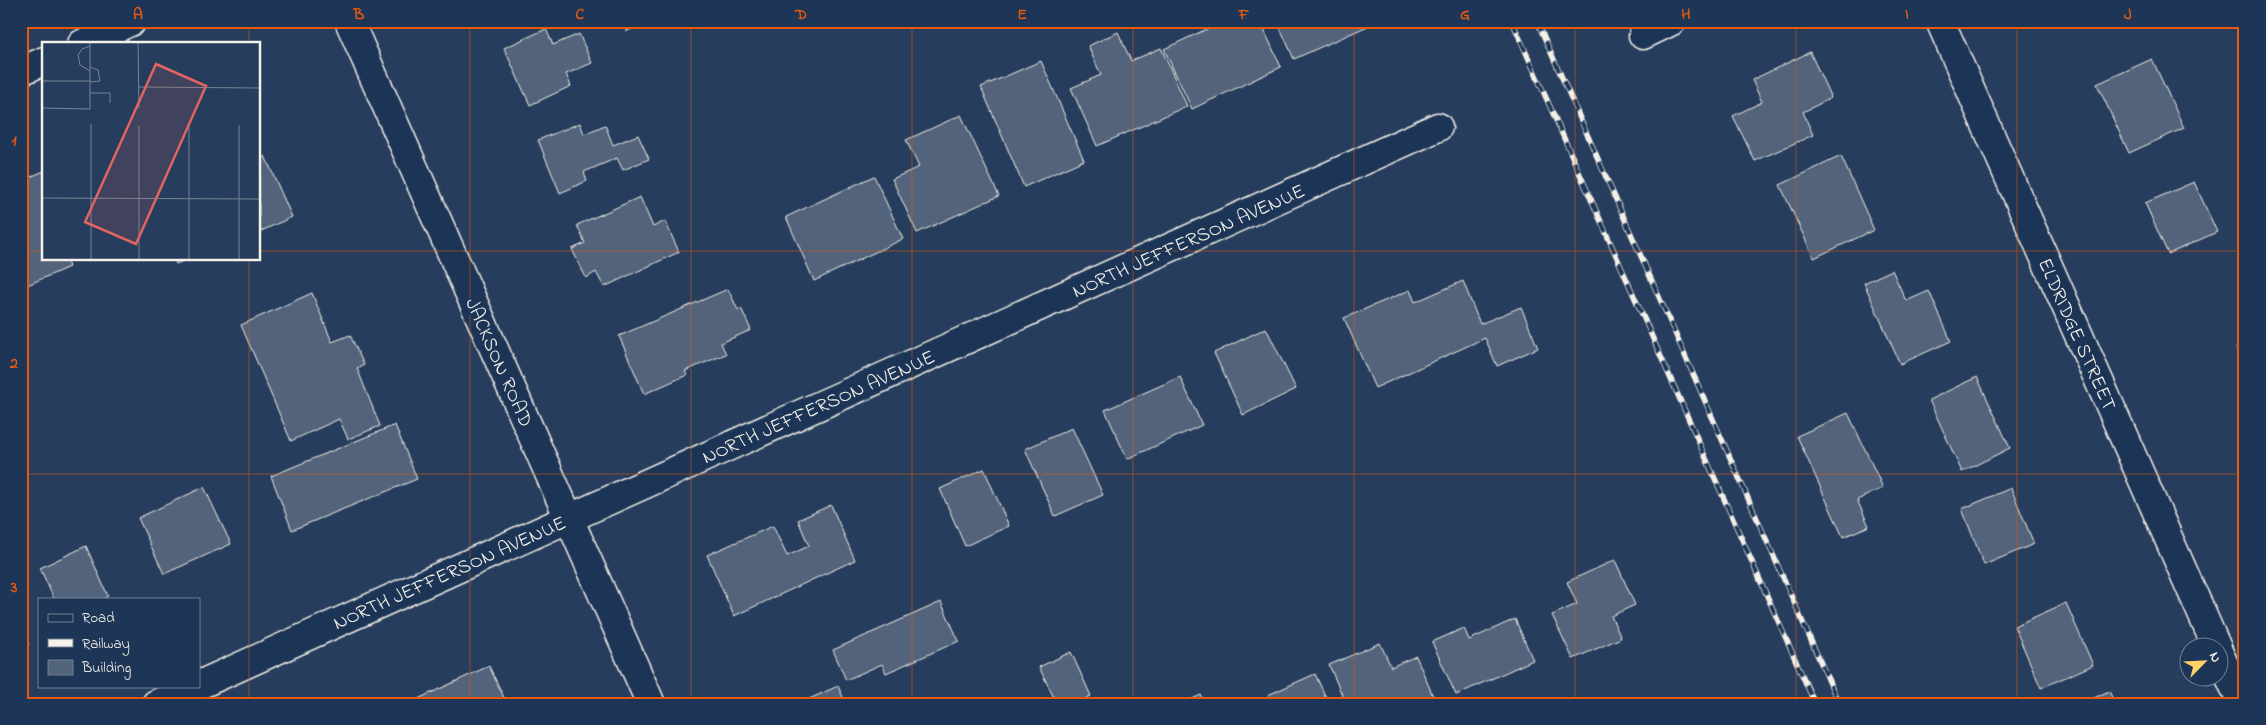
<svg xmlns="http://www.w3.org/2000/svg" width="2266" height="725" viewBox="0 0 2266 725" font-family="'Indie Flower',sans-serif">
  <rect width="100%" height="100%" fill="#263d5d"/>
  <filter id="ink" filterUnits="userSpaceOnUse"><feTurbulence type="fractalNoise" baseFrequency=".02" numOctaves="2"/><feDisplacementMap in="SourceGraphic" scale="10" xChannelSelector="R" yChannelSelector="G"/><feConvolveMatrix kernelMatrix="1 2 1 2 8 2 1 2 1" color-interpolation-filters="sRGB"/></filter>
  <g filter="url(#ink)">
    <g fill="#52647b" stroke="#f4f1e8">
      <polygon points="484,21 498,21 486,26"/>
      <polygon points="623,21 650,21 627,31"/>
      <polygon points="1224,21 1260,21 1281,67 1192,109 1164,49"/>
      <polygon points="1277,21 1379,21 1294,59"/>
      <polygon points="546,29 553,45 579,34 592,63 566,74 571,86 530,105 504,48"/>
      <polygon points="1118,32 1131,61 1161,48 1187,106 1097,146 1071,88 1101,75 1088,46"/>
      <polygon points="1810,52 1831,98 1803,112 1813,135 1755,161 1733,116 1762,102 1752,80"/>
      <polygon points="2152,59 2184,128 2129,153 2097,84"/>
      <polygon points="1041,61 1084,160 1024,187 981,87"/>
      <polygon points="961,115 999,196 917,233 892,179 919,167 906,140"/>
      <polygon points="580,123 584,134 605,125 613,145 638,135 649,159 623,170 617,158 584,172 587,181 560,193 538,140"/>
      <polygon points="265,156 292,217 259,232 259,159"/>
      <polygon points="1841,156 1874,230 1814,258 1780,185"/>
      <polygon points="44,171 44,259 66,259 69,267 25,286 21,278 21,181"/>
      <polygon points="874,176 903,239 814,281 786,217"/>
      <polygon points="2194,182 2217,232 2168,254 2145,203"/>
      <polygon points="640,197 653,227 665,221 679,252 604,287 596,272 586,278 572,249 585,243 577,225"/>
      <polygon points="174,259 188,259 176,264"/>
      <polygon points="1892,270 1906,301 1929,291 1951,341 1900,364 1864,283"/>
      <polygon points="1463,281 1480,324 1521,307 1538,348 1497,366 1485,338 1375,388 1344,318 1410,290 1415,302"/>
      <polygon points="728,289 738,310 741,308 751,330 721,343 726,354 685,371 687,375 644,394 619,336"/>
      <polygon points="312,293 332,342 350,335 364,365 357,368 380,426 348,439 339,419 291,441 241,325"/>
      <polygon points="1266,328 1296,389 1243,415 1214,353"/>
      <polygon points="2245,344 2245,371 2236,348"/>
      <polygon points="1180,377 1202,425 1127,459 1105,410"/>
      <polygon points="1977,377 2010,448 1962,472 1929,400"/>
      <polygon points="1848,413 1883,488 1857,500 1869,526 1843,537 1797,436"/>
      <polygon points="395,425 417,479 292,530 271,476"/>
      <polygon points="1072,428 1103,495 1055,516 1025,449"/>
      <polygon points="984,469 1009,526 965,546 940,489"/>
      <polygon points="204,487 231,544 164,574 138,518"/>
      <polygon points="2011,488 2034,544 1984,565 1962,509"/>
      <polygon points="831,505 855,560 734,616 707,555 773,526 787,556 809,546 798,520"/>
      <polygon points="86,546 108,596 103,599 54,599 40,568"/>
      <polygon points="1615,560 1635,605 1611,616 1621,638 1573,659 1552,615 1577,604 1567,582"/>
      <polygon points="941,602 959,641 886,673 882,664 846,680 833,650"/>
      <polygon points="2066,603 2093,665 2041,688 2014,626"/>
      <polygon points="1515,619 1533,660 1456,695 1432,642 1464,628 1469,640"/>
      <polygon points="21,629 29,645 21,649"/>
      <polygon points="1380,643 1391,667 1416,656 1436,703 1346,704 1329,665"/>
      <polygon points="1071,652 1091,696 1074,704 1057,704 1039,667"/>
      <polygon points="489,666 507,704 407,704"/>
      <polygon points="1315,674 1329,704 1272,704 1268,695"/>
      <polygon points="838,686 846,704 798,704"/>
      <polygon points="2109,691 2115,704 2081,704"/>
      <polygon points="1201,695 1205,704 1181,704"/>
    </g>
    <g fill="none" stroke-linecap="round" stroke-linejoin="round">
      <g stroke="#f4f1e8" stroke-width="31">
        <g id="street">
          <polyline points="349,21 651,704"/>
          <polyline points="1940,21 2217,648"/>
          <polyline points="1643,35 1672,21"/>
          <polyline points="82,44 132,21"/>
          <polyline points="21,71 44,61"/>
          <polyline points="2218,651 2242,704"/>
          <polyline points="199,685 1438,127"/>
          <polyline points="156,704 195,686"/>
        </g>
      </g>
      <use href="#street" stroke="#1d3557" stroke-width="28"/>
      <g stroke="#f4f1e8" stroke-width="5.5">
        <g id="rail">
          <polyline points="1512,21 1815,704"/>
          <polyline points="1537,21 1839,704"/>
        </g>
      </g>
      <use href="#rail" stroke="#1d3557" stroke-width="4" stroke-dasharray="11" stroke-linecap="butt"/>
    </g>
  </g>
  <path fill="none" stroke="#e8590c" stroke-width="1" stroke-opacity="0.55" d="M249,21V44M470,21V704M691,21V704M912,21V704M1133,21V704M1354,21V704M1575,21V704M1796,21V704M2017,21V704M21,251H44M259,251H2245M249,259V704M21,474H2245"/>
  <g text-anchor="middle" stroke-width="4" stroke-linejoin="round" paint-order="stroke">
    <g font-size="20" fill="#f4f1e8" stroke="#1d3557">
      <text transform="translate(1188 240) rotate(-24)" y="7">NORTH JEFFERSON AVENUE</text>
      <text transform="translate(2078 334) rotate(66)" y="7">ELDRIDGE STREET</text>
      <text transform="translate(500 362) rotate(66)" y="7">JACKSON ROAD</text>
      <text transform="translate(818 406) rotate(-24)" y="7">NORTH JEFFERSON AVENUE</text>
      <text transform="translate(449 572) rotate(-24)" y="7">NORTH JEFFERSON AVENUE</text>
    </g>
  </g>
  <g transform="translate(42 42)">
    <rect width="218" height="218" fill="#263d5d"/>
    <path fill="none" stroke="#788595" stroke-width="1" d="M96,0L97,66M48,4L40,7L36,13L38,23L48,29M48,25L56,28L58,39L48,40M0,39H48M97,45L218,46M48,51H68V61M0,66L48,67V0M49,82V217M197,83V217M97,84V217M147,84V217M0,156L218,157"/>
    <path fill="#df6462" fill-opacity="0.15" stroke="#df6462" stroke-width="2.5" d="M114,22L164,44L94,202L43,180Z"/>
    <rect width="218" height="218" fill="none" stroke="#f4f1e8" stroke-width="2.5"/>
  </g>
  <rect width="2266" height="725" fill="none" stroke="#1d3557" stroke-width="55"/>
  <rect x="38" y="598" width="162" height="90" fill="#1d3557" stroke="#738091"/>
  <rect x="48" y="614" width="25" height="8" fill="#1d3557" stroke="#738091"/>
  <text x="82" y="622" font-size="15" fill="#f4f1e8">Road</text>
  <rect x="48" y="639" width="25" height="8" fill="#f4f1e8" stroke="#738091"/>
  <text x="82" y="648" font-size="15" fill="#f4f1e8">Railway</text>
  <rect x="48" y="660" width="25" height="15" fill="#52647b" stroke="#738091"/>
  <text x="82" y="672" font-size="15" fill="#f4f1e8">Building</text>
  <g transform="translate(2204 662) rotate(66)"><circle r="24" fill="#1d3557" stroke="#738091"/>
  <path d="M0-4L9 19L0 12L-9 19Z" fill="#ffd166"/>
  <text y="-8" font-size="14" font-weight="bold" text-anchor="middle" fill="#f4f1e8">N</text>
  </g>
  <rect x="28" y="28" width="2210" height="670" fill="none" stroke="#e8590c" stroke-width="2"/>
  <g font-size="16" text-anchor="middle" font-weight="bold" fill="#e8590c">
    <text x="138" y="19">A</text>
    <text x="359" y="19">B</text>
    <text x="580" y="19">C</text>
    <text x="801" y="19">D</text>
    <text x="1022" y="19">E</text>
    <text x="1244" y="19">F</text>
    <text x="1465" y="19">G</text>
    <text x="1686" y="19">H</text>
    <text x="1907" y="19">I</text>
    <text x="2128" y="19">J</text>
    <text x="14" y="145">1</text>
    <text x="14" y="368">2</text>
    <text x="14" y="592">3</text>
  </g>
</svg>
